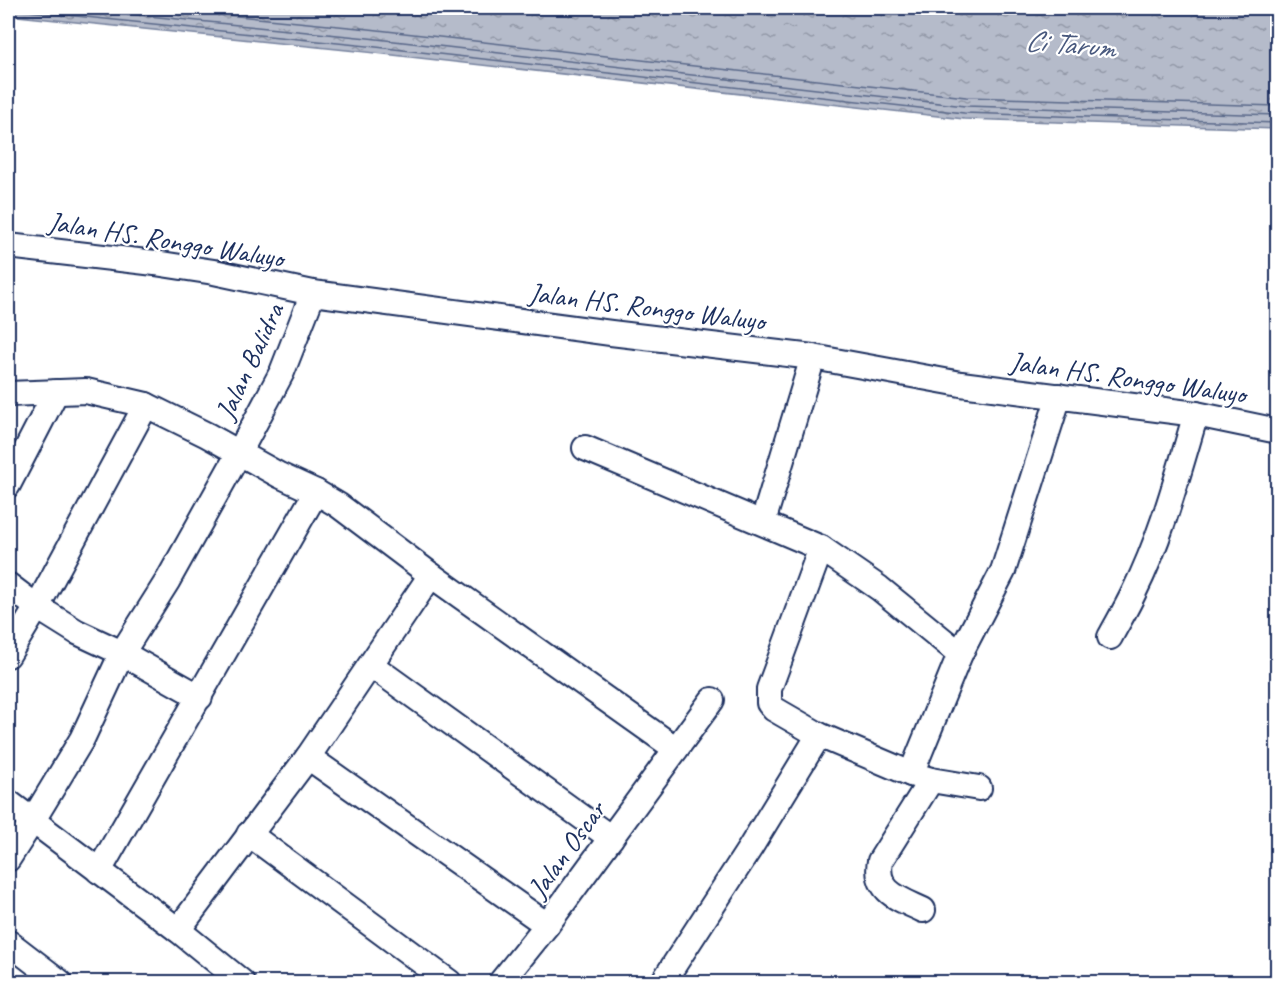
<svg xmlns="http://www.w3.org/2000/svg" width="1285" height="990" viewBox="0 0 1285 990" font-family="Caveat,sans-serif">
  <defs>
    <pattern id="water-ripples" width="26" height="14" patternUnits="userSpaceOnUse" patternTransform="scale(1.5)"><rect width="26" height="14" fill="#b5bbca"/><path d="M2 4q2-2 4 0t4 0M15 11q2-2 4 0t4 0" fill="none" stroke="#9298a7"/></pattern>
  </defs>
  <rect width="100%" height="100%" fill="#fff"/>
  <filter id="ink" filterUnits="userSpaceOnUse"><feTurbulence type="fractalNoise" baseFrequency=".0167" numOctaves="2"/><feDisplacementMap in="SourceGraphic" scale="12" xChannelSelector="R" yChannelSelector="G"/><feConvolveMatrix kernelMatrix="1 2 1 2 8 2 1 2 1" color-interpolation-filters="sRGB"/></filter>
  <g filter="url(#ink)">
    <polygon fill="url(#water-ripples)" stroke="#77839f" stroke-width="1.5" points="8,8 1277,8 1277,129 964,119 366,52 8,15"/>
    <g fill="none" stroke-linecap="round" stroke-linejoin="round">
      <g stroke="#596789" stroke-width="1.5">
        <polyline points="68,8 368,38 965,106 1278,115"/>
        <polyline points="156,8 369,29 966,97 1278,106"/>
        <polyline points="8,9 367,46 964,113 1278,123"/>
      </g>
      <g stroke="#1b2f5e" stroke-width="28">
        <g id="minor">
          <polyline points="8,246 155,263 214,272 313,293 611,333 813,357 961,384 1196,414 1278,431"/>
          <polyline points="8,394 86,391 146,405 207,435 279,475 316,492"/>
          <polyline points="585,448 821,548 879,588 960,654"/>
          <polyline points="8,485 56,392"/>
          <polyline points="763,522 813,357"/>
          <polyline points="821,548 769,689 769,703 774,709 819,735 911,774 931,780 979,788"/>
          <polyline points="8,585 37,607 77,632 122,653 200,697"/>
          <path d="M1110,637C1118,622 1127,607 1134,592C1162,536 1178,474 1196,414"/>
          <polyline points="8,655 37,607 146,405"/>
          <polyline points="371,665 611,838"/>
          <polyline points="308,757 547,925"/>
          <polyline points="911,774 960,654 1003,571 1059,396"/>
          <polyline points="8,802 178,930 242,982"/>
          <polyline points="249,834 449,982"/>
          <polyline points="8,859 33,820 82,739 122,653 168,580 239,453 282,372 313,293"/>
          <polyline points="99,871 316,492 338,505 431,575"/>
          <path d="M923,910C900,899 874,892 880,861L931,780"/>
          <polyline points="178,930 308,757 431,575 676,749"/>
          <polyline points="8,942 60,982"/>
          <polyline points="501,982 547,925 712,700"/>
          <polyline points="663,982 750,848 819,735"/>
        </g>
      </g>
      <use href="#minor" stroke="#fff" stroke-width="24"/>
    </g>
  </g>
  <g text-anchor="middle" stroke-width="4.5" stroke-linejoin="round" paint-order="stroke">
    <g font-size="28" fill="#1b2f5e" stroke="#fff">
      <text transform="translate(166 239) rotate(9)" y="10">Jalan HS. Ronggo Waluyo</text>
      <text transform="translate(647 306) rotate(7)" y="10">Jalan HS. Ronggo Waluyo</text>
      <text transform="translate(249 361) rotate(-65)" y="10">Jalan Balidra</text>
      <text transform="translate(1128 377) rotate(8)" y="10">Jalan HS. Ronggo Waluyo</text>
      <text transform="translate(566 849) rotate(-54)" y="10">Jalan Oscar</text>
    </g>
    <g font-size="30" font-style="italic" fill="#49597e" stroke="#fff">
      <text transform="translate(1070 44) rotate(5)" y="10">Ci Tarum</text>
    </g>
  </g>
  <rect width="1285" height="990" fill="none" stroke="#fff" stroke-width="30"/>
  <rect x="15" y="15" width="1255" height="960" fill="none" stroke="#1b2f5e" stroke-width="2" filter="url(#ink)"/>
</svg>
